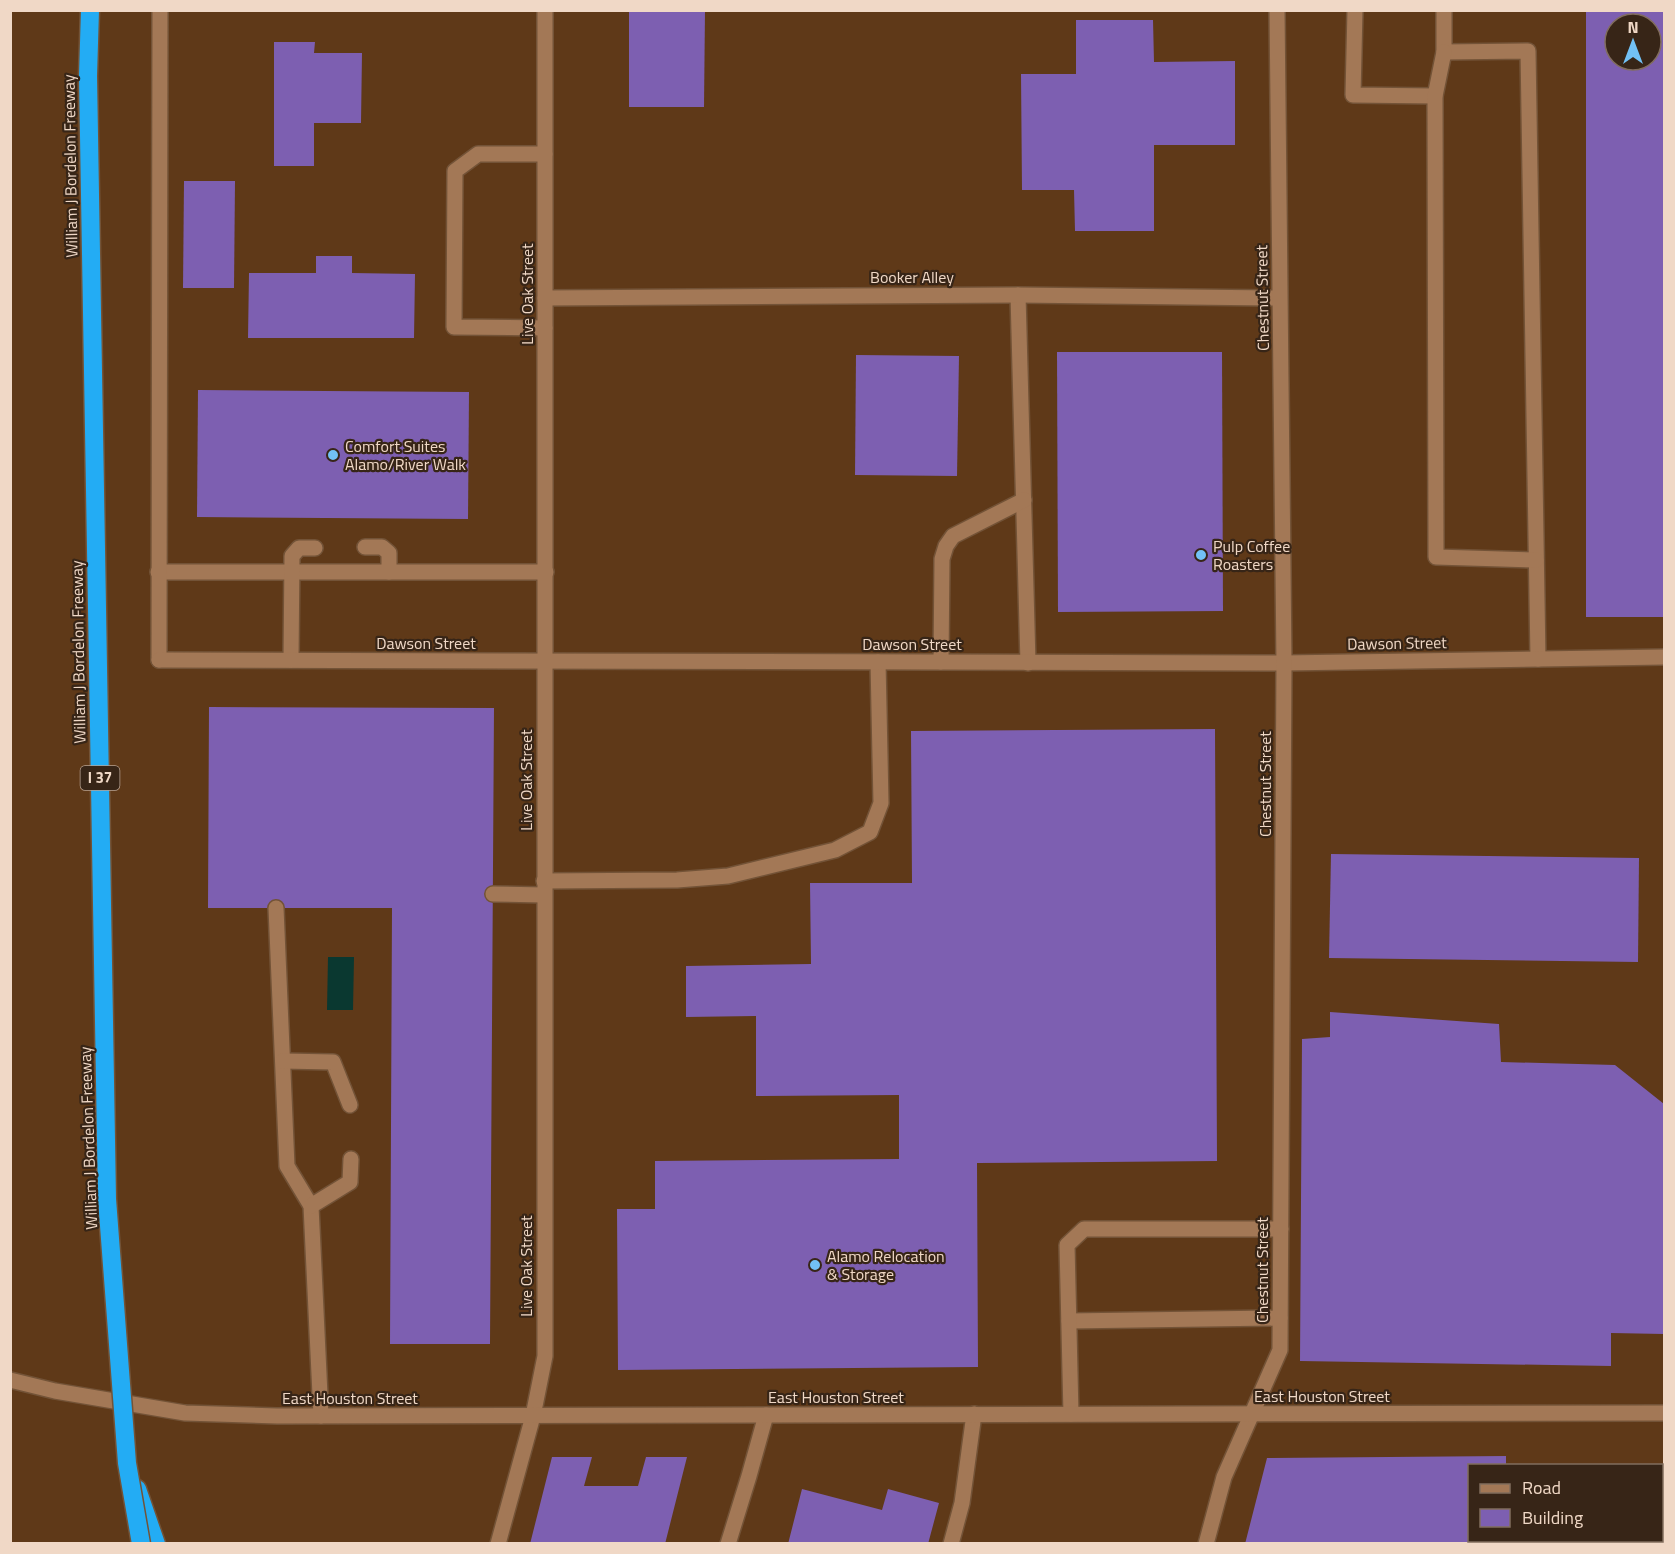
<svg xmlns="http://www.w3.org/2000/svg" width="1675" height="1554" viewBox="0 0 1675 1554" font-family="'Titillium Web',sans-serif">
  <rect width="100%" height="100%" fill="#5f3918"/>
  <polygon fill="#0a3830" points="328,957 354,957 353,1010 327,1010"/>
  <g fill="#7d5fb1" fill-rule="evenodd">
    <polygon points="629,10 705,10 704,107 629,107"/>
    <path d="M1586,10H1664V617H1586ZM1615,24H1651V60H1615Z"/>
    <polygon points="1076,20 1153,20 1154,62 1235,61 1235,145 1154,145 1154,231 1075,231 1074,190 1022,190 1021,74 1076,74"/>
    <polygon points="274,42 315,42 314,53 362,53 361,123 314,123 314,166 274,166"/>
    <polygon points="184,181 235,181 234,288 183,288"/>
    <polygon points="316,256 352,256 352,273 415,274 414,338 248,338 249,273 316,273"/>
    <polygon points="1057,352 1222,352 1223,611 1058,612"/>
    <polygon points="856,355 959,356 957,476 855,475"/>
    <polygon points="198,390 469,392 468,519 197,517"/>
    <polygon points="209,707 494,708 490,1344 390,1344 392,908 208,908"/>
    <polygon points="1215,729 1217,1161 977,1163 978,1367 618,1370 617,1209 655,1209 655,1161 899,1159 899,1095 756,1096 756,1016 686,1017 686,966 811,964 810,883 912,883 911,731"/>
    <polygon points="1331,854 1639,858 1638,962 1329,958"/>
    <polygon points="1330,1012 1499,1024 1501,1062 1615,1065 1664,1104 1664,1334 1611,1333 1611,1366 1300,1361 1302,1039 1330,1037"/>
    <polygon points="1506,1456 1506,1466 1470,1466 1470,1540 1507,1540 1507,1544 1245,1544 1267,1458"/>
    <polygon points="552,1457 592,1457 584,1486 638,1486 646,1457 687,1457 665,1544 530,1544"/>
    <polygon points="802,1489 882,1510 888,1489 939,1503 928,1544 788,1544"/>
  </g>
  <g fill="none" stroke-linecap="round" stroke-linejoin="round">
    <g stroke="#735337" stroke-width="18">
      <g id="service">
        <polyline points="1355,10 1353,95 1435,96"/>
        <polyline points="1444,10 1444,52 1528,51 1538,659"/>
        <polyline points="1444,52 1435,96 1436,557 1536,560"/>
        <polyline points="545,154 478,154 455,171 454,327 545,328"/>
        <polyline points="1018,295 1028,663"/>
        <polyline points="545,298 1018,295 1279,298"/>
        <polyline points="365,547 382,547 389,553 389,572"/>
        <polyline points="158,572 546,572"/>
        <polyline points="159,660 160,10"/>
        <polyline points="291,660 292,556 299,548 315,548"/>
        <polyline points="941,662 942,559 946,546 953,536 1024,500"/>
        <polyline points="544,881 677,880 728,876 835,850 870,832 881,803 878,662"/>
        <polyline points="493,894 544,895"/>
        <polyline points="276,908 287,1166 311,1206 321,1416"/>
        <polyline points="283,1061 333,1062 350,1105"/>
        <polyline points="311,1206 350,1182 351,1159"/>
        <polyline points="1069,1321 1280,1318"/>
        <polyline points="1071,1414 1067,1245 1084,1229 1281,1229"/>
        <polyline points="728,1544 749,1476 766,1415"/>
        <polyline points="951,1544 962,1503 974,1414"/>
      </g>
    </g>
    <g stroke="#735337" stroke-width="18">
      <g id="minor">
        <polyline points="159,660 1284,663 1664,657"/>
        <polyline points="498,1544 533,1416 545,1356 545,10"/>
        <polyline points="1206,1544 1224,1477 1280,1350 1284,663 1277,10"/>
      </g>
    </g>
    <g stroke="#735337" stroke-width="18">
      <polyline id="secondary" points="10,1380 55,1391 185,1413 277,1416 1664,1413"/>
    </g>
    <g stroke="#735337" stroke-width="21">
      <polyline id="motorway" points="137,1489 156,1544"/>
    </g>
    <use href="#service" stroke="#a37856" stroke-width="15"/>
    <use href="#minor" stroke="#a37856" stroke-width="15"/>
    <use href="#secondary" stroke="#a37856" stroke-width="15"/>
    <use href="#motorway" stroke="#23acf4" stroke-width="18"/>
    <g stroke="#735337" stroke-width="21" stroke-linecap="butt">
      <polyline id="motorway-bridge" points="90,10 88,76 107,1199 127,1463 141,1544"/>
    </g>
    <use href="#motorway-bridge" stroke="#23acf4" stroke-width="18"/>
  </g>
  <g fill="#72c1f5" stroke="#372517" stroke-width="2">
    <circle cx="333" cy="455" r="6"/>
    <circle cx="1201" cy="555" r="6"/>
    <circle cx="815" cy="1265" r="6"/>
  </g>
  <g text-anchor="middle" stroke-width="4.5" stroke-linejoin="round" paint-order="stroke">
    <rect fill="#372517" stroke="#b8a292" stroke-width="1.5" x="80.5" y="766" width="39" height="24" rx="4.5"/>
    <g font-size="15" font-weight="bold" fill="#f0d8c6">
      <text x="100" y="783">I 37</text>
    </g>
    <g font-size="16" fill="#f0d8c6" stroke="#372517">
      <text transform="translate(70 166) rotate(-91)" y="6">William J Bordelon Freeway</text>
      <text x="912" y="283">Booker Alley</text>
      <text transform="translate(527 294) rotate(-90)" y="6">Live Oak Street</text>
      <text transform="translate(1262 298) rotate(-91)" y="6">Chestnut Street</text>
      <text x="426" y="649">Dawson Street</text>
      <text transform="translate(1397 643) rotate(-1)" y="6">Dawson Street</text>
      <text x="912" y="650">Dawson Street</text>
      <text transform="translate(78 652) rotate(-91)" y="6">William J Bordelon Freeway</text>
      <text transform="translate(526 780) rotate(-90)" y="6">Live Oak Street</text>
      <text transform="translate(1265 784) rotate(-90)" y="6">Chestnut Street</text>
      <text transform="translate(88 1138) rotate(-92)" y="6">William J Bordelon Freeway</text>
      <text transform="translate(526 1266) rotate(-90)" y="6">Live Oak Street</text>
      <text transform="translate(1262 1270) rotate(-90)" y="6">Chestnut Street</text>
      <text x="1322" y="1402">East Houston Street</text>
      <text x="836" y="1403">East Houston Street</text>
      <text x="350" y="1404">East Houston Street</text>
    </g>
    <g font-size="16" fill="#f0d8c6" stroke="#372517" text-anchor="start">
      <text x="345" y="452">Comfort Suites<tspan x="345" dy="18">Alamo/River Walk</tspan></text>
      <text x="1213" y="552">Pulp Coffee<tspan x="1213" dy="18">Roasters</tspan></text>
      <text x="827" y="1262">Alamo Relocation<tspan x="827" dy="18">&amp; Storage</tspan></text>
    </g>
  </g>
  <rect width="1675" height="1554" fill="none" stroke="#f0d8c6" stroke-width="24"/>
  <rect x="1468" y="1464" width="195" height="78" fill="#372517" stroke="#816d5d" stroke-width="1.5"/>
  <rect x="1480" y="1484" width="30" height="9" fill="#a37856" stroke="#816d5d" stroke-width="1.5"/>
  <text x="1522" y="1494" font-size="18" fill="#f0d8c6">Road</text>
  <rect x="1480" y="1509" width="30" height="18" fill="#7d5fb1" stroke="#816d5d" stroke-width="1.5"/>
  <text x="1522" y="1524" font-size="18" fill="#f0d8c6">Building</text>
  <g transform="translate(1633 42)"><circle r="28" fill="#372517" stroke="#816d5d" stroke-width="1.5"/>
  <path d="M0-4.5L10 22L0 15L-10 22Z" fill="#72c1f5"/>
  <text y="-9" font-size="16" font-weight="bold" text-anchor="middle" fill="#f0d8c6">N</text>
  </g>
</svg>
